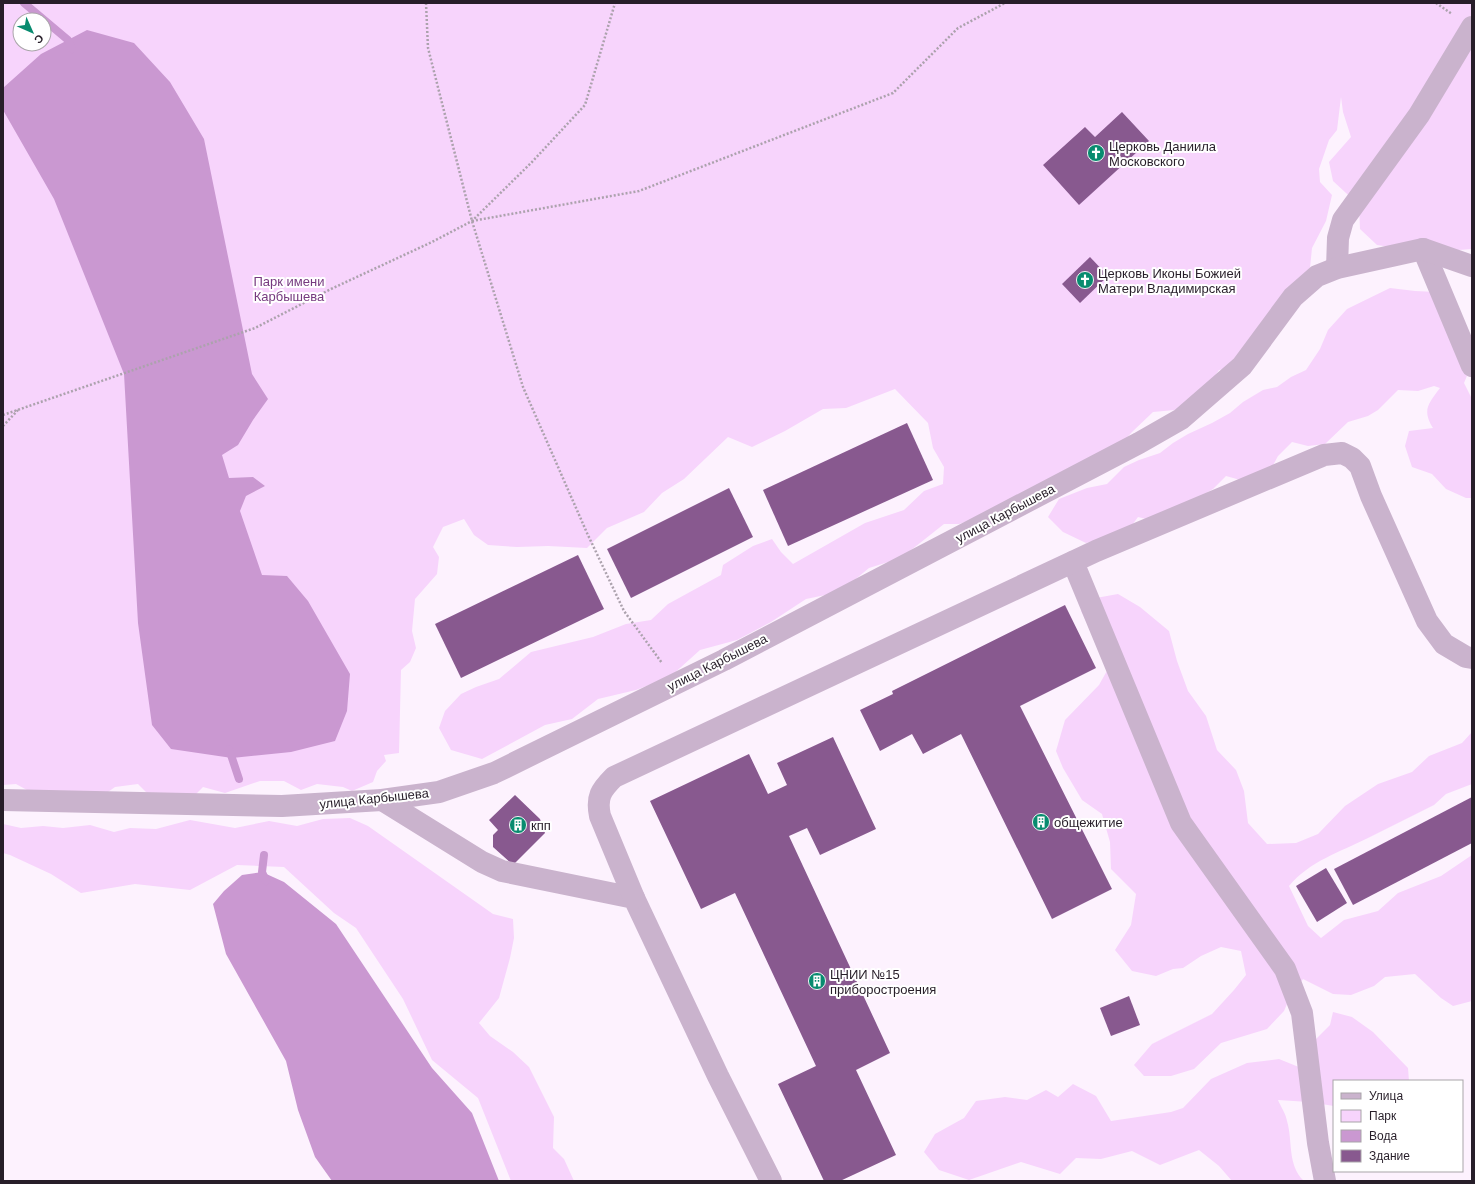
<svg xmlns="http://www.w3.org/2000/svg" width="1475" height="1184" viewBox="0 0 1475 1184" font-family="Arial,sans-serif">
  <rect width="100%" height="100%" fill="#fdf2fe"/>
  <g fill="#f7d4fc" fill-rule="evenodd">
    <path d="M3,3H1472V249L1432,252L1397,248L1377,245L1360,229L1359,205L1333,181L1329,162L1351,137L1343,112L1341,97L1337,130L1329,140L1319,169L1320,182L1332,195L1326,221L1312,248L1310,268L1242,366L1219,370L1206,389L1185,409L1153,412L1132,432L1115,451L992,513L959,524H944L901,558L869,568L840,592L806,599L771,622L737,640L700,650L670,677L636,690L598,699L572,719L545,725L482,759L451,750L439,728L445,711L461,694L476,687L499,679L531,652L593,637L626,624L651,620L668,604L721,575L723,565L753,546L772,539L781,552L793,564L865,523L904,510L924,491L943,484L944,467L933,448L928,423L895,389L846,408L823,409L785,431L752,447L728,437L684,479L662,493L644,512L607,528L587,548L548,546L517,547L488,545L474,535L464,519L443,527L433,547L439,557L437,574L415,599L412,631L416,648L410,662L401,670L399,753L384,755L386,761L377,771L373,782L352,791L343,787L317,784L301,790L284,781H260L225,793L203,787L196,794L151,797L138,784L115,787L101,797L27,790L16,784L3,785ZM20,20H44V44H20Z"/>
    <path d="M1390,288L1415,291L1436,292L1469,371L1464,383L1472,399V498H1466L1446,489L1432,474L1412,467L1405,446L1409,431L1433,428C1422,410 1428,404 1440,388L1434,386L1418,391L1398,390L1378,410L1368,416L1348,422L1325,444L1308,446L1292,442L1278,456L1271,469L1244,481L1226,476L1213,489L1158,522L1138,517L1127,532L1086,543L1063,532L1048,517L1059,499L1087,488L1107,484L1124,467L1139,460L1160,453L1173,443L1188,434L1212,423L1230,413L1243,402L1263,390L1277,387L1291,377L1306,370L1320,349L1328,330L1347,309Z"/>
    <path d="M1118,594L1140,607L1169,631L1177,661L1188,691L1206,716L1217,750L1236,770L1244,791L1248,823L1267,844L1296,843L1318,834L1345,806L1378,784L1412,772L1429,756L1462,743L1472,732V784L1446,794L1434,805C1412,816 1390,827 1368,838C1340,852 1310,861 1289,886L1308,926L1321,938L1344,920L1378,911L1398,893L1441,876L1472,855V1001L1453,1006L1441,998L1415,974L1385,977L1374,986L1351,995L1333,994L1303,979L1290,997L1284,1011L1267,1029L1221,1043L1194,1069L1171,1076H1144L1134,1065L1152,1044L1212,1014L1234,990L1246,975L1241,951L1221,947L1201,956L1183,968L1173,969L1156,976L1132,971L1115,950L1131,925L1136,894L1111,869L1110,842L1102,814L1082,800L1063,768L1056,751L1065,720L1099,685L1113,660L1094,637L1081,611L1096,598Z"/>
    <polygon points="350,818 368,826 493,914 513,919 514,938 510,958 499,998 479,1023 490,1036 513,1052 529,1067 554,1117 553,1148 564,1159 574,1181 511,1181 478,1098 432,1060 403,999 356,928 334,913 284,867 237,865 190,890 135,884 81,893 51,874 10,855 3,853 3,824 21,828 43,826 63,828 90,825 114,832 130,828 156,829 190,820 235,828 269,821 297,826 323,819"/>
    <path d="M1333,1012L1352,1017L1373,1032L1408,1068L1409,1081H1334V1106L1309,1102L1278,1100C1281,1107 1286,1114 1287,1121C1293,1141 1287,1165 1304,1181H1232L1219,1166L1199,1150L1160,1165L1132,1151L1101,1159L1076,1158L1060,1174L1021,1162L969,1180L939,1170L924,1152L935,1134L964,1118L976,1101L1005,1097L1027,1100L1046,1090L1058,1097L1073,1084L1096,1096L1111,1121L1171,1112L1183,1108L1211,1079L1247,1063L1279,1059L1316,1074L1315,1040L1330,1025Z"/>
  </g>
  <g fill="#ca98d1">
    <polygon points="87,30 134,43 170,82 204,139 252,374 268,399 253,420 238,445 222,455 229,478 253,477 265,486 246,496 240,511 262,575 287,576 308,601 350,674 347,711 335,741 291,752 232,758 171,749 152,725 138,623 124,374 54,199 3,110 3,88 41,54"/>
    <polygon points="262,872 284,882 336,924 432,1068 472,1113 499,1181 332,1181 315,1157 298,1110 286,1061 226,954 213,904 224,891 242,875"/>
  </g>
  <g fill="none" stroke-linecap="round" stroke-linejoin="round">
    <g stroke="#ca98d1" stroke-width="8">
      <polyline points="24,3 68,40 72,49"/>
      <polyline points="229,749 239,779"/>
      <polyline points="264,855 262,872 266,881"/>
    </g>
  </g>
  <g fill="#88598f">
    <polygon points="1122,112 1149,141 1079,205 1043,165 1085,127 1095,137"/>
    <polygon points="1090,257 1108,276 1080,303 1062,284"/>
    <polygon points="907,423 933,480 788,546 763,490"/>
    <polygon points="729,488 753,537 631,598 607,549"/>
    <polygon points="578,555 604,609 461,678 435,624"/>
    <polygon points="1065,605 1096,668 1020,706 1112,889 1052,919 961,734 923,754 912,734 880,751 860,710 893,694 892,691"/>
    <polygon points="833,737 876,829 820,855 807,828 789,836 890,1053 856,1070 896,1155 840,1181 824,1181 778,1084 816,1066 735,893 701,909 650,801 749,754 768,794 787,785 777,763"/>
    <polygon points="515,795 540,819 545,833 513,865 493,847 493,835 498,830 489,820"/>
    <polygon points="1472,797 1472,843 1353,905 1334,869"/>
    <polygon points="1326,868 1347,903 1317,922 1296,886"/>
    <polygon points="1129,996 1140,1025 1111,1036 1100,1008"/>
  </g>
  <g fill="none" stroke-linecap="round" stroke-linejoin="round">
    <g stroke="#aca2ad" stroke-width="2.5" stroke-dasharray="2 2" stroke-linecap="butt">
      <polyline points="426,3 428,48 472,221 523,387 587,533 624,611 662,663"/>
      <polyline points="1436,3 1452,14"/>
      <polyline points="472,221 639,191 893,93 958,28 1005,3"/>
      <polyline points="3,415 255,328 331,289 432,242 472,221 532,162 585,105 615,3"/>
      <polyline points="3,426 18,410"/>
    </g>
    <g stroke="#cab3cd" stroke-width="22">
      <polyline points="1423,249 1472,366"/>
      <polyline points="1337,268 1338,238 1343,220 1419,115 1472,27"/>
      <polyline points="1073,562 1181,823 1285,969 1302,1013 1318,1143 1325,1181"/>
      <polyline points="3,800 282,806 382,800 439,792 494,773 724,660 1139,443 1181,419 1242,366 1293,297 1317,276 1337,268 1423,249 1472,266"/>
      <polyline points="382,800 482,862 502,871 634,898 718,1076 771,1181"/>
      <path d="M634,898L600,816C596,797 601,790 614,777L1096,551L1324,455L1342,453L1352,458L1360,466L1371,496L1427,621L1444,644L1466,657L1472,658"/>
    </g>
  </g>
  <defs>
    <g id="church-disc" transform="scale(0.9)"><circle r="9.5" fill="#088b6f" stroke="#fff"/><path d="M-1.2-6h2.4v3.5h3.3v2.4h-3.3V6h-2.4V-.1h-3.3v-2.4h3.3Z" fill="#fff"/></g>
    <g id="building-disc" transform="scale(0.9)"><circle r="9.5" fill="#088b6f" stroke="#fff"/><path d="M-4-6H4V6H1V3H-1V6H-4ZM-2.5-4.3h1.7v1.8h-1.7ZM.8-4.3h1.7v1.8H.8ZM-2.5-1h1.7V.8h-1.7ZM.8-1h1.7V.8H.8Z" fill="#fff"/></g>
  </defs>
  <g fill-rule="evenodd">
    <use href="#church-disc" x="1096" y="153"/>
    <use href="#church-disc" x="1085" y="280"/>
    <use href="#building-disc" x="1041" y="822"/>
    <use href="#building-disc" x="518" y="825"/>
    <use href="#building-disc" x="817" y="981"/>
  </g>
  <g text-anchor="middle" stroke-width="4" stroke-linejoin="round" paint-order="stroke">
    <g font-size="13" fill="#271e29" stroke="#fff" text-anchor="start">
      <text x="1109" y="151">Церковь Даниила<tspan x="1109" dy="15">Московского</tspan></text>
      <text x="1098" y="278">Церковь Иконы Божией<tspan x="1098" dy="15">Матери Владимирская</tspan></text>
      <text x="1054" y="827">общежитие</text>
      <text x="531" y="830">кпп</text>
      <text x="830" y="979">ЦНИИ №15<tspan x="830" dy="15">приборостроения</tspan></text>
    </g>
    <g font-size="13" fill="#763a7f" stroke="#fff">
      <text x="289" y="286">Парк имени<tspan x="289" dy="15">Карбышева</tspan></text>
    </g>
    <g font-size="13" fill="#271e29" stroke="#fff">
      <text transform="translate(1005 513) rotate(-28)" y="5">улица Карбышева</text>
      <text transform="translate(717 662) rotate(-27)" y="5">улица Карбышева</text>
      <text transform="translate(374 798) rotate(-6)" y="5">улица Карбышева</text>
    </g>
  </g>
  <rect width="1475" height="1184" fill="none" stroke="#271e29" stroke-width="8"/>
  <rect x="1333" y="1080" width="130" height="92" fill="#ffffff" stroke="#a9a5a9"/>
  <rect x="1341" y="1093" width="20" height="6" fill="#cab3cd" stroke="#a9a5a9"/>
  <text x="1369" y="1100" font-size="12" fill="#271e29">Улица</text>
  <rect x="1341" y="1110" width="20" height="12" fill="#f7d4fc" stroke="#a9a5a9"/>
  <text x="1369" y="1120" font-size="12" fill="#271e29">Парк</text>
  <rect x="1341" y="1130" width="20" height="12" fill="#ca98d1" stroke="#a9a5a9"/>
  <text x="1369" y="1140" font-size="12" fill="#271e29">Вода</text>
  <rect x="1341" y="1150" width="20" height="12" fill="#88598f" stroke="#a9a5a9"/>
  <text x="1369" y="1160" font-size="12" fill="#271e29">Здание</text>
  <g transform="translate(32 32) rotate(135)"><circle r="19" fill="#ffffff" stroke="#a9a5a9"/>
  <path d="M0-3L7 15L0 10L-7 15Z" fill="#088b6f"/>
  <text y="-6" font-size="11" font-weight="bold" text-anchor="middle" fill="#271e29">С</text>
  </g>
</svg>
